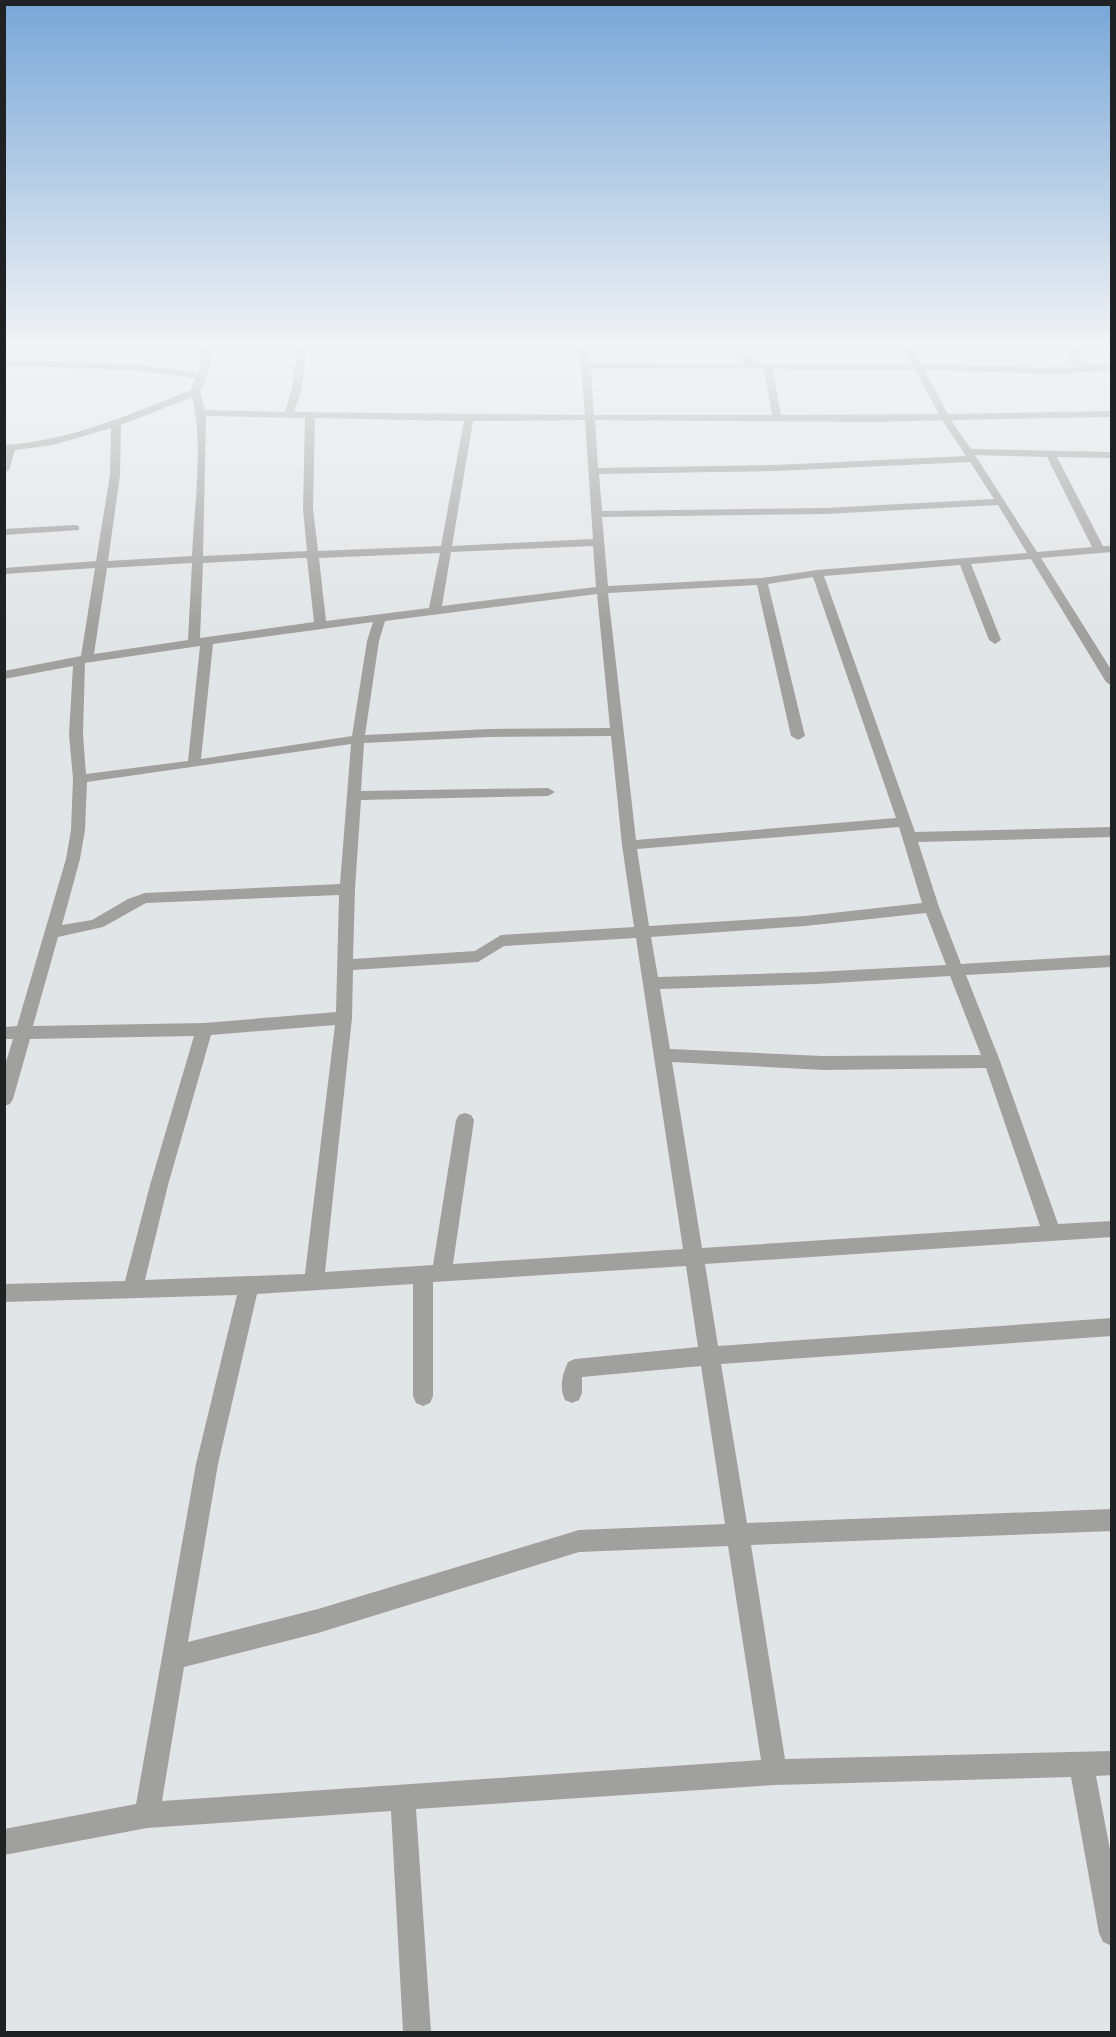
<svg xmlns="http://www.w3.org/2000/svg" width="1116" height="2037" viewBox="0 0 1116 2037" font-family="Arial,sans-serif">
  <rect width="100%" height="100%" fill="#e2e5e7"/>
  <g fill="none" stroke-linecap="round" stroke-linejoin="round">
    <g fill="#a0a09f" fill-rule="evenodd">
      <path d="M205,344H213L207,376L200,392L205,410L285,412L292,388L298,344H398L402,347L398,350H306L302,388L294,412L585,415L581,366L576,344H585L590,363L745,364L725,344H734L756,364H912L902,344H1000L1003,345V349H913L921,364L1059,368L1078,366L1070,361L1069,352L1072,344H1081L1077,352L1079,360L1089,364H1112V370L1059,374L924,370L948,414L1112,411V417L951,420L971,449L1112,452V458L1057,457L1103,546H1112V552L1041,558L1112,671V686L1106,682L1031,559L971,564L1001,640L995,644L989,640L960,565L824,576L915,832L1112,827V837L918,842L939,907L961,964L1112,955V967L966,975L1000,1061L1058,1224L1112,1221V1237L705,1264L718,1346L1112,1318V1336L721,1364L747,1523L1112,1509V1531L751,1545L785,1759L1112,1751V1775L1096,1776L1112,1860V1946L1103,1942L1099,1933L1071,1777L775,1785L416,1809L431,2032H403L391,1811L147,1828L4,1855V1829L136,1804L196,1464L237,1295L4,1302V1284L125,1281L150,1185L194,1036L30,1039L13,1099L10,1104L4,1106V1068L13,1039H4V1027L17,1026L66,859L71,830L73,779L69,734L73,666L4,679V671L81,656L95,568L4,574V568L96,561L110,475L111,428L53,445L15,450L9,470L4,473V445C71,441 130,414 191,390L196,378L132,370L4,366V360L132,364L198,373ZM591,369H764L772,415H594ZM773,369L915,370L939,414L781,415ZM192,397C204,442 194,509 192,556L108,561L120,475L121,425ZM206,416L305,418L303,509L307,551L203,556ZM315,418L464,421L441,546L318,551L313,509ZM585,420L593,539L452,546L473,421ZM595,420L880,422L942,420L966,456L775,465L598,468ZM975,455L1047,457L1092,547L1037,552ZM970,462L994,499L825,508L602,511L599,474L775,471ZM998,505L1027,553L817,570L762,578L608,586L602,517L825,514ZM593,546L596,587L442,606L451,552ZM440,553L429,608L326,621L319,558ZM301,558H307L314,622L200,638L203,563ZM192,563L188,640L94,654L107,568ZM813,577L896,818L636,840L608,593L757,585L791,736L798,740L805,736L768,584ZM597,594L610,728L489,729L365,735L379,641L385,621ZM373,622L367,641L352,736L201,759L213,644ZM200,646L188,761L86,774L83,734L85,663ZM611,736L622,845L634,927L501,935L475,951L353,959L355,889L361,800L548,796L555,792L548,788L361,791L364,743L489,737ZM351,744L340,884L145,893L128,899L92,920L62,925L80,859L85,830L87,782ZM899,827L922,903L805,916L649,926L637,849ZM339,895L336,1012L204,1023L33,1026L58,937L103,927L146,903ZM926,913L946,965L816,972L658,977L651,937L805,926ZM636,938L683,1249L453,1264L474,1120L471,1115L465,1113L459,1115L456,1120L433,1265L325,1272L352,1018L353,970L478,962L504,946ZM950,976L981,1055L823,1056L670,1049L660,989L816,984ZM335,1025L305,1274L145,1280L168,1185L211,1035ZM672,1062L823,1070L986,1068L1040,1226L702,1248ZM686,1266L698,1347L575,1359L568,1362C562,1375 559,1387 565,1400L572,1403L579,1400L582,1393V1377L701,1366L725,1524L579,1530L318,1609L188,1642L218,1464L257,1294L413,1284V1396L416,1403L423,1406L430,1403L433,1396V1282ZM728,1546L761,1760L162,1801L184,1667L318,1633L579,1552Z"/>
      <polygon points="780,344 843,344 839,347 778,350 774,347"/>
      <polygon points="75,525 79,526 79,530 4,535 4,529"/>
    </g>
  </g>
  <linearGradient id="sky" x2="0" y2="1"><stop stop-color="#78a6d7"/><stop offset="0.55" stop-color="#f2f3f4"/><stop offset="1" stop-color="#f2f3f4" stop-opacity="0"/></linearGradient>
  <rect width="1116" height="629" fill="url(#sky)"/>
  <rect width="1116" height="2037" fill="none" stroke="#202122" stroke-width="12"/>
</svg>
